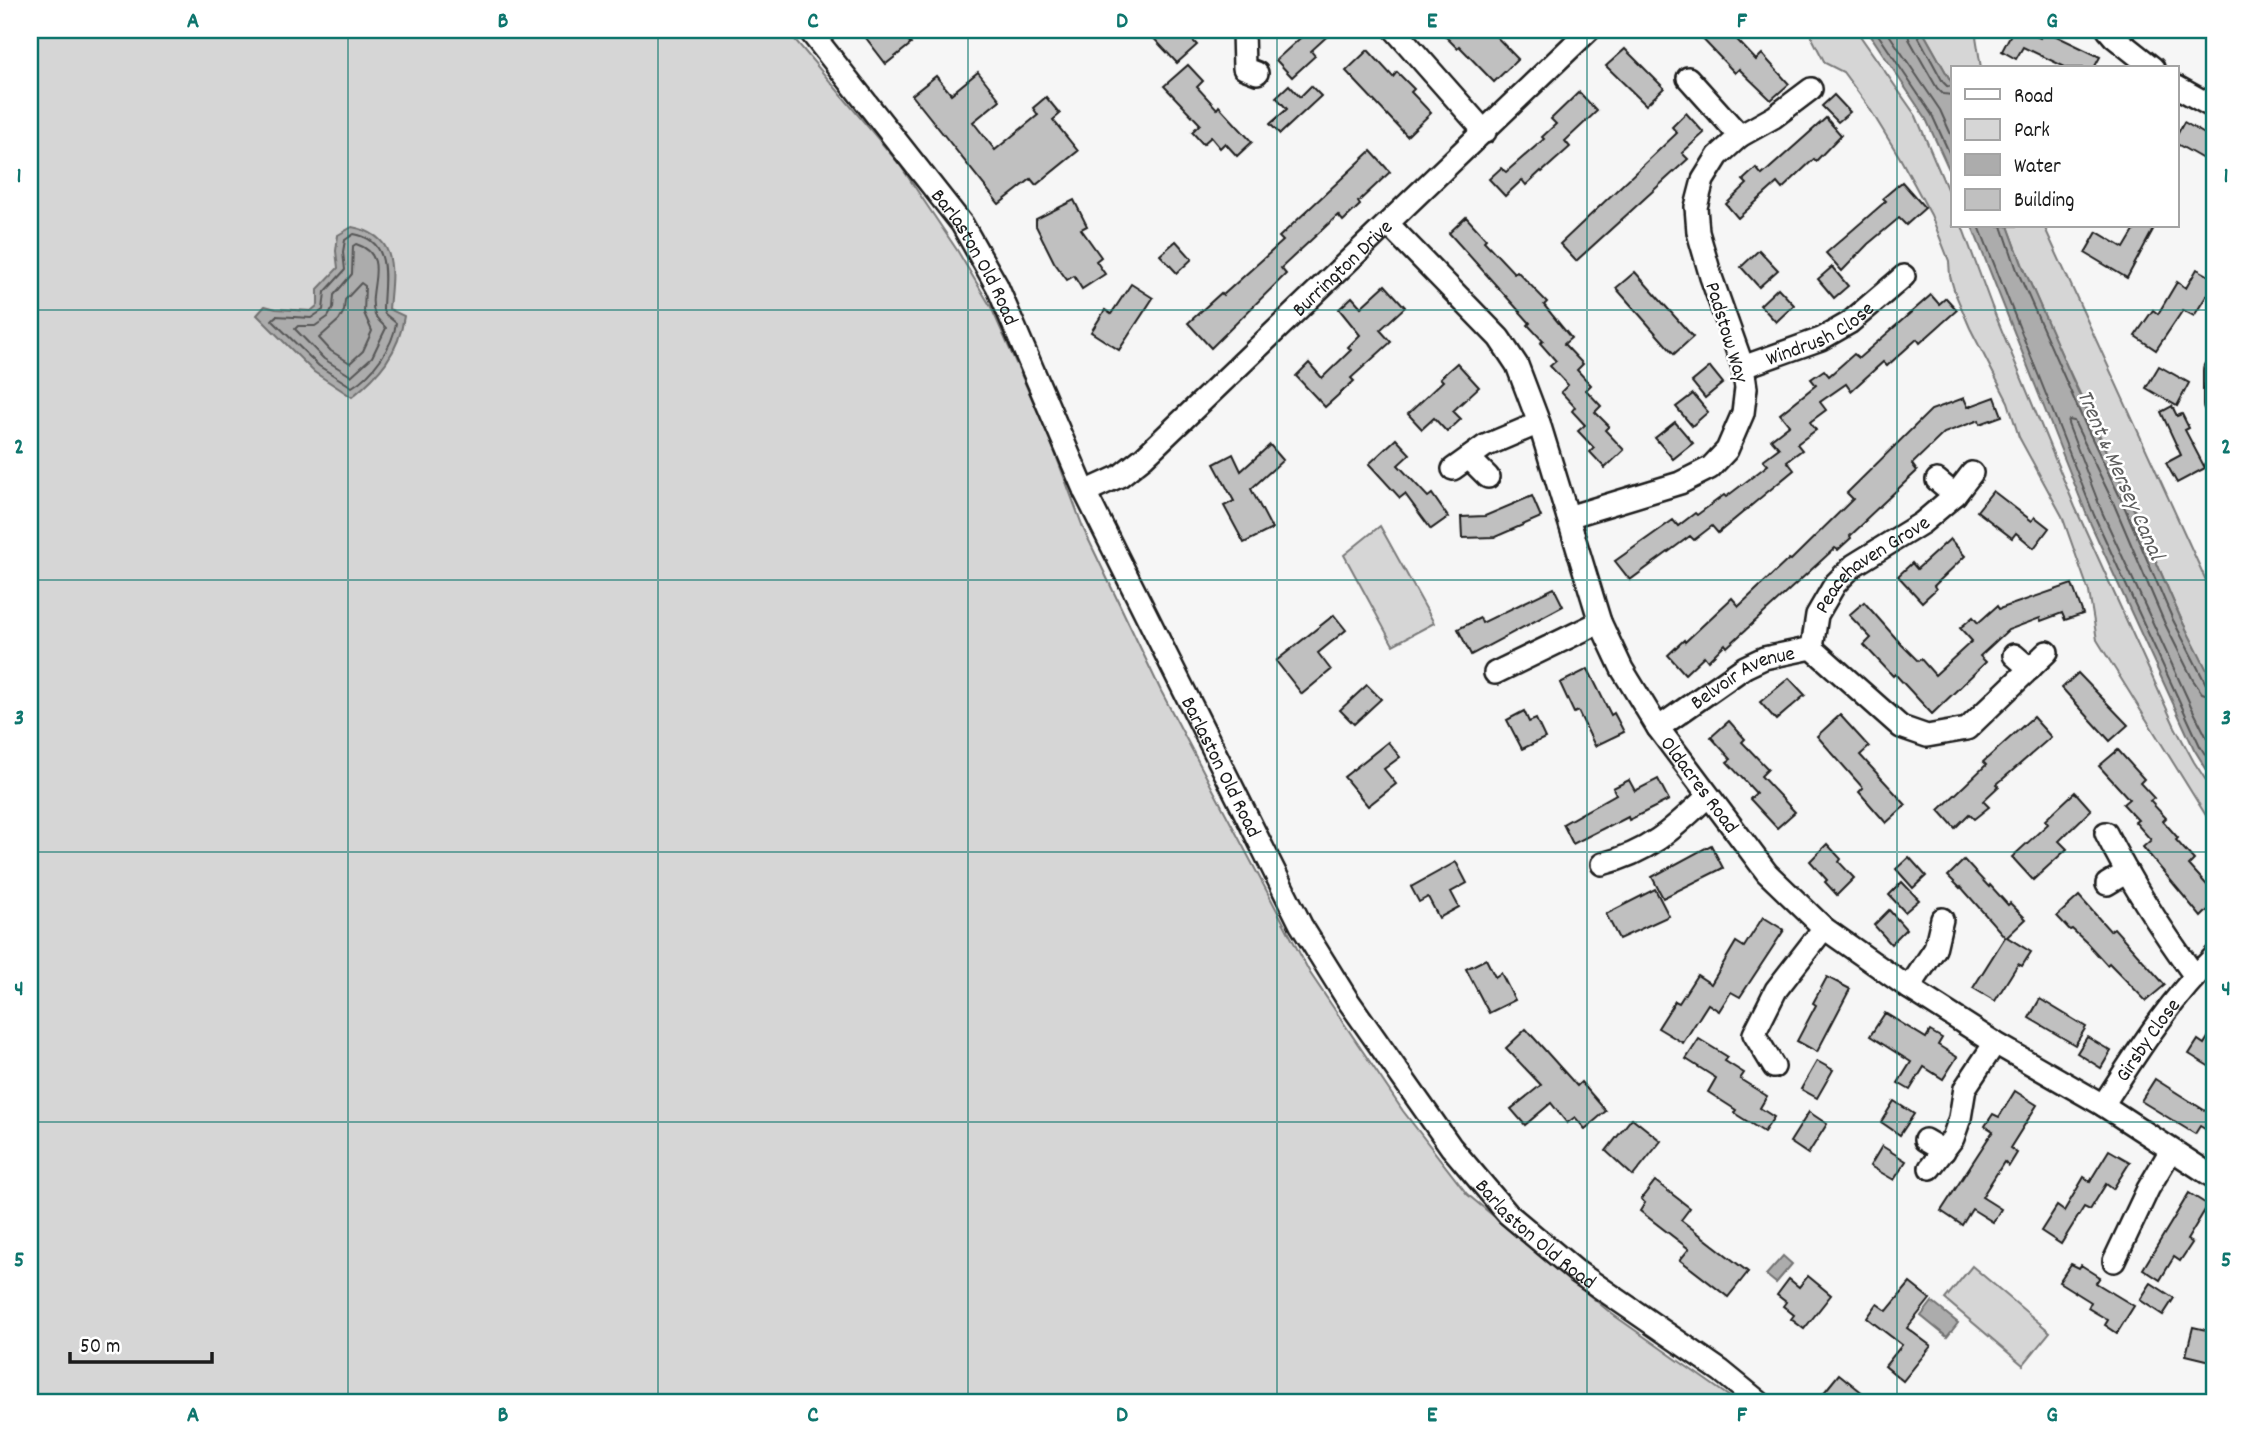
<svg xmlns="http://www.w3.org/2000/svg" width="2245" height="1432" viewBox="0 0 2245 1432" font-family="Dekko,sans-serif">
  <rect width="100%" height="100%" fill="#f6f6f6"/>
  <filter id="ink" filterUnits="userSpaceOnUse"><feTurbulence type="fractalNoise" baseFrequency=".0143" numOctaves="2"/><feDisplacementMap in="SourceGraphic" scale="14" xChannelSelector="R" yChannelSelector="G"/><feConvolveMatrix kernelMatrix="1 2 1 2 8 2 1 2 1" color-interpolation-filters="sRGB"/></filter>
  <g filter="url(#ink)">
    <g fill="#d6d6d6" stroke="#797979" stroke-width="2">
      <polygon points="30,30 787,30 900,165 957,250 991,307 1049,437 1084,530 1161,691 1310,973 1403,1111 1467,1194 1612,1314 1737,1402 30,1402"/>
      <polygon points="1808,30 1856,30 1916,116 1953,203 1953,226 1962,226 1992,307 2075,507 2175,727 2194,762 2215,794 2215,830 2097,640 2089,592 2062,516 2019,437 2008,402 1970,328 1955,293 1950,276 1949,261 1931,215 1900,158 1868,106 1843,72 1825,63"/>
      <polygon points="1922,30 1975,30 1981,68 1953,68 1953,85"/>
      <path d="M2008,226H2044L2215,600V686C2181,626 2157,561 2129,498C2088,408 2041,319 2008,226Z"/>
      <polygon points="1380,526 1434,623 1393,645 1344,555"/>
      <polygon points="1972,1266 2050,1332 2023,1365 1945,1299"/>
    </g>
    <g fill="#acacac" stroke="#727272" stroke-width="2">
      <polygon points="1867,30 1922,30 1953,85 1953,178 1926,119"/>
      <polygon points="1972,226 2008,226 2023,267 2091,421 2128,496 2180,617 2215,686 2215,783 2194,749 2088,518"/>
      <path d="M352,227C400,236 392,272 389,309L404,316C399,353 379,375 352,397L314,372L257,315L265,306L276,309L311,311L318,305V289L338,268L336,251L338,235Z"/>
      <polygon points="1783,1256 1792,1264 1776,1283 1766,1275"/>
      <polygon points="1932,1302 1958,1323 1947,1337 1921,1316"/>
    </g>
    <g fill="none" stroke-linecap="round" stroke-linejoin="round">
      <g stroke="#565656" stroke-width="2">
        <polyline points="1875,30 1932,115 1953,161"/>
        <polyline points="1886,30 1940,110 1953,139"/>
        <polyline points="1908,30 1909,39 1937,88 1943,94 1953,95"/>
        <polyline points="1917,30 1918,36 1943,82 1947,86 1953,87"/>
        <polyline points="1979,226 2094,515 2183,709 2200,746 2215,771"/>
        <polyline points="2002,226 2017,270 2085,424 2121,499 2173,620 2206,684 2215,688"/>
        <path d="M354,234C394,241 383,281 383,310L385,314L396,323C393,347 372,375 352,387L319,366L272,320L276,316L311,318L323,310L325,292L345,270L343,252L345,240Z"/>
        <path d="M356,244C393,256 365,291 375,315C377,320 383,324 386,328L372,357L351,376L324,359L295,329L298,326H315L328,317L333,308L334,295L352,274L353,246Z"/>
        <polygon points="361,283 365,286 364,313 372,331 363,351 350,363 331,351 319,338 339,320 344,311 345,300"/>
        <polyline points="2215,697 2202,693 2193,680 2165,624 2113,502 2074,421 2069,420 2068,424 2102,512 2191,706 2215,754"/>
      </g>
    </g>
    <g fill="#c0c0c0" stroke="#1c1c1c" stroke-width="2">
      <polygon points="876,30 900,30 911,44 886,64 866,38"/>
      <polygon points="1146,30 1183,30 1197,45 1177,63"/>
      <polygon points="1309,30 1334,30 1311,51 1315,56 1292,77 1276,60"/>
      <polygon points="1439,30 1490,30 1518,59 1494,82 1459,46 1457,48"/>
      <polygon points="1694,30 1728,30 1756,60 1762,54 1789,84 1771,100 1739,69 1735,73"/>
      <polygon points="2013,30 2023,30 2040,38 2044,30 2100,57 2094,68 2067,68 2023,47 2016,59 2002,51"/>
      <polygon points="1625,49 1664,88 1646,105 1606,66"/>
      <polygon points="1368,50 1393,77 1397,72 1414,89 1411,92 1431,113 1407,136 1346,71"/>
      <polygon points="1188,65 1203,81 1197,87 1217,109 1219,106 1252,142 1237,156 1225,143 1220,148 1211,137 1203,144 1192,132 1200,124 1164,86"/>
      <polygon points="978,72 1000,100 973,122 995,150 1038,115 1033,108 1046,97 1060,114 1053,120 1078,151 1036,185 1031,179 999,204 912,95 936,76 951,94"/>
      <polygon points="1289,85 1300,97 1311,86 1321,96 1280,134 1270,124 1287,109 1276,97"/>
      <polygon points="1579,92 1597,111 1565,141 1570,147 1542,172 1541,171 1526,185 1522,180 1505,196 1489,179 1501,168 1506,172 1544,139 1542,137 1556,124 1551,119"/>
      <polygon points="1834,95 1850,112 1838,122 1822,106"/>
      <polygon points="1686,113 1704,133 1682,153 1688,159 1576,261 1560,244 1677,133 1672,127"/>
      <polygon points="1826,118 1841,135 1816,161 1814,159 1782,189 1777,183 1738,218 1726,204 1747,184 1743,180 1756,168 1762,175"/>
      <polygon points="2184,122 2215,140 2215,154 2210,163 2177,144 2177,135"/>
      <polygon points="1371,151 1390,172 1358,202 1360,205 1343,221 1338,215 1281,268 1286,274 1211,348 1188,323 1221,293 1223,295 1283,241 1279,237"/>
      <polygon points="1902,182 1925,208 1906,225 1899,218 1868,244 1842,271 1826,253 1886,201 1883,198"/>
      <polygon points="1074,200 1087,226 1081,229 1101,257 1096,261 1105,274 1082,289 1074,276 1067,280 1054,262 1036,226 1036,219"/>
      <polygon points="1466,217 1486,239 1484,241 1514,273 1517,271 1547,302 1544,305 1571,338 1564,344 1583,364 1577,370 1591,385 1586,390 1601,406 1595,412 1609,426 1605,430 1624,450 1605,468 1590,452 1594,448 1578,431 1585,425 1572,411 1575,407 1561,392 1568,385 1550,366 1556,361 1540,343 1543,341 1528,325 1530,323 1449,233"/>
      <polygon points="2137,226 2155,226 2127,278 2085,253 2097,232 2124,248"/>
      <polygon points="1176,241 1192,259 1177,273 1160,255"/>
      <polygon points="1759,250 1778,270 1759,287 1741,267"/>
      <polygon points="1832,267 1848,286 1834,298 1818,279"/>
      <polygon points="2197,269 2215,279 2215,300 2207,295 2194,316 2183,310 2156,350 2135,336 2153,310 2158,314 2177,282 2186,288"/>
      <polygon points="1635,272 1693,337 1674,354 1616,288"/>
      <polygon points="1131,284 1153,298 1119,350 1091,332 1105,310 1111,314"/>
      <polygon points="1385,285 1405,307 1380,330 1391,342 1351,378 1354,381 1325,407 1296,376 1309,363 1322,378 1351,350 1348,347 1360,335 1339,309 1352,297 1361,307"/>
      <polygon points="1778,288 1794,305 1776,322 1760,305"/>
      <polygon points="1931,295 1939,304 1946,298 1957,310 1920,343 1917,339 1887,366 1883,362 1851,391 1846,384 1820,402 1826,410 1810,422 1816,430 1797,444 1802,450 1787,461 1794,470 1718,533 1712,526 1694,540 1690,536 1630,580 1615,561 1673,520 1678,526 1695,513 1697,515 1724,495 1726,497 1768,465 1763,460 1779,448 1771,439 1789,425 1780,414 1816,385 1811,379 1824,370 1829,376 1854,354 1859,358"/>
      <polygon points="1457,363 1479,387 1453,411 1461,419 1447,432 1434,418 1422,429 1408,414 1443,381 1440,378"/>
      <polygon points="2159,366 2189,383 2177,406 2146,388"/>
      <polygon points="1710,367 1723,383 1705,398 1692,382"/>
      <polygon points="1693,394 1708,412 1692,426 1676,407"/>
      <polygon points="1995,397 2002,416 1980,424 1979,420 1944,433 1912,464 1917,471 1865,520 1866,521 1850,536 1851,538 1838,550 1835,548 1727,647 1725,644 1708,661 1704,656 1685,674 1668,655 1684,640 1685,642 1732,598 1739,606 1789,559 1791,560 1853,499 1847,493 1931,410 1964,398 1968,407"/>
      <polygon points="2172,406 2177,416 2182,414 2189,428 2185,430 2205,468 2177,483 2166,463 2181,455 2161,412"/>
      <polygon points="1675,422 1693,443 1673,459 1655,438"/>
      <polygon points="1396,439 1410,454 1398,465 1428,497 1432,494 1448,517 1431,529 1405,494 1400,498 1369,464"/>
      <polygon points="1270,445 1283,460 1251,489 1272,529 1244,543 1224,506 1234,501 1214,464 1233,454 1241,471"/>
      <polygon points="1993,491 2032,521 2035,517 2049,528 2034,548 2016,533 2012,538 1977,511"/>
      <polygon points="1532,496 1541,517 1495,537 1462,538 1461,517 1485,516"/>
      <polygon points="1950,539 1965,556 1934,586 1936,589 1922,602 1898,576 1912,563 1917,569"/>
      <polygon points="2072,584 2083,614 2065,620 2062,613 2041,621 2040,618 2008,630 1980,656 1986,662 1932,714 1895,674 1893,676 1864,645 1871,638 1849,615 1864,602 1901,644 1918,661 1921,659 1935,675 1972,641 1960,628 1973,617 1978,623 1997,606 1999,609"/>
      <polygon points="1554,588 1563,606 1471,655 1458,629 1480,618 1482,623"/>
      <polygon points="1334,615 1346,630 1318,653 1331,670 1302,694 1276,661"/>
      <polygon points="1588,669 1611,715 1614,713 1624,732 1595,746 1578,711 1574,713 1560,683"/>
      <polygon points="2078,673 2128,725 2110,741 2062,688"/>
      <polygon points="1789,678 1805,695 1776,720 1760,702"/>
      <polygon points="1367,685 1381,699 1354,724 1340,710"/>
      <polygon points="1524,711 1529,722 1536,719 1545,738 1522,749 1507,720"/>
      <polygon points="1840,715 1869,747 1860,755 1906,805 1886,823 1859,792 1863,788 1817,736"/>
      <polygon points="2033,717 2051,737 1997,784 1999,786 1983,801 1989,807 1974,819 1969,814 1955,828 1939,810 1986,765 1983,762"/>
      <polygon points="1729,721 1745,739 1742,742 1768,769 1761,776 1795,812 1777,828 1750,799 1756,793 1727,762 1731,759 1711,737"/>
      <polygon points="1388,742 1400,757 1384,769 1396,784 1368,806 1344,777"/>
      <polygon points="2118,750 2144,779 2140,783 2154,798 2150,801 2166,818 2163,821 2178,838 2176,840 2194,860 2189,865 2215,894 2215,903 2201,917 2143,847 2151,840 2135,822 2138,820 2123,804 2129,799 2099,766"/>
      <polygon points="1658,779 1669,800 1629,820 1628,817 1609,827 1608,826 1573,844 1563,824 1616,794 1613,788 1629,780 1635,791"/>
      <polygon points="2075,792 2091,810 2059,841 2067,849 2033,880 2012,857 2048,824 2045,820"/>
      <polygon points="1827,844 1841,859 1839,862 1854,878 1837,895 1825,882 1827,880 1810,861"/>
      <polygon points="1711,845 1723,868 1663,898 1652,877"/>
      <polygon points="1909,857 1926,876 1913,888 1896,869"/>
      <polygon points="1964,860 1989,887 1990,885 2008,905 2010,903 2026,919 2007,937 2031,952 2022,966 2018,964 1995,1001 1973,988 2005,937 1961,887 1960,888 1948,876"/>
      <polygon points="1456,862 1467,883 1451,892 1459,907 1439,918 1428,897 1419,902 1411,887"/>
      <polygon points="1902,882 1919,900 1905,912 1889,895"/>
      <polygon points="1655,889 1669,916 1619,939 1606,914"/>
      <polygon points="2079,896 2110,931 2114,928 2165,985 2146,1001 2109,963 2107,965 2087,943 2072,929 2070,930 2057,916"/>
      <polygon points="1889,910 1906,929 1891,944 1874,925"/>
      <polygon points="1763,917 1784,930 1740,997 1731,992 1719,1011 1708,1004 1683,1043 1658,1028 1675,1001 1679,1003 1697,975 1711,984 1736,942 1744,947"/>
      <polygon points="1486,959 1495,977 1501,973 1515,1000 1489,1013 1466,969"/>
      <polygon points="1827,977 1850,989 1817,1052 1797,1041 1816,1005 1813,1003"/>
      <polygon points="2040,999 2086,1027 2075,1045 2029,1018"/>
      <polygon points="1885,1013 1926,1038 1930,1031 1942,1038 1938,1045 1957,1057 1943,1079 1924,1067 1910,1090 1898,1083 1911,1062 1870,1036"/>
      <polygon points="2215,1026 2215,1059 2210,1067 2189,1054 2198,1040 2204,1044"/>
      <polygon points="1526,1029 1577,1086 1581,1082 1606,1111 1585,1129 1575,1117 1567,1123 1551,1103 1525,1125 1511,1109 1541,1085 1506,1048"/>
      <polygon points="2087,1037 2111,1051 2101,1068 2077,1053"/>
      <polygon points="1699,1039 1728,1057 1725,1061 1744,1073 1740,1079 1767,1096 1760,1108 1774,1117 1764,1132 1734,1113 1736,1110 1708,1092 1716,1078 1686,1059"/>
      <polygon points="1817,1061 1833,1070 1817,1098 1801,1089"/>
      <polygon points="2155,1079 2215,1117 2215,1135 2200,1126 2195,1134 2141,1101"/>
      <polygon points="2015,1091 2037,1105 2010,1148 2017,1153 2009,1166 2004,1162 1982,1197 2001,1209 1993,1222 1972,1209 1962,1225 1941,1211 1993,1131 1985,1126 1993,1114 1999,1117"/>
      <polygon points="1894,1101 1914,1114 1900,1135 1881,1122"/>
      <polygon points="1809,1112 1827,1124 1808,1154 1790,1142"/>
      <polygon points="1632,1118 1661,1141 1633,1176 1606,1151"/>
      <polygon points="1882,1146 1906,1161 1894,1180 1870,1166"/>
      <polygon points="2109,1150 2130,1162 2113,1189 2106,1184 2090,1210 2084,1207 2061,1244 2041,1231 2057,1206 2064,1211 2084,1177 2090,1181"/>
      <polygon points="1655,1181 1690,1208 1681,1220 1748,1272 1728,1297 1680,1260 1689,1249 1640,1211 1645,1203 1641,1199"/>
      <polygon points="2189,1193 2208,1205 2187,1240 2192,1243 2180,1261 2174,1257 2160,1280 2143,1269"/>
      <polygon points="2071,1264 2079,1268 2081,1265 2100,1277 2096,1283 2134,1306 2117,1333 2105,1325 2108,1320 2088,1308 2091,1302 2059,1282"/>
      <polygon points="1808,1276 1831,1295 1804,1329 1791,1319 1794,1315 1783,1306 1786,1302 1777,1295 1789,1279 1799,1287"/>
      <polygon points="1910,1283 1930,1299 1907,1328 1931,1346 1903,1381 1885,1366 1902,1345 1867,1318 1877,1304 1887,1311"/>
      <polygon points="2151,1283 2174,1298 2163,1315 2140,1300"/>
      <polygon points="2193,1327 2215,1332 2215,1362 2186,1355"/>
      <polygon points="1839,1374 1874,1402 1830,1402 1822,1395"/>
    </g>
    <g fill="none" stroke-linecap="round" stroke-linejoin="round">
      <g stroke="#1c1c1c" stroke-width="26">
        <g id="minor">
          <path id="s1" d="M809,30L962,224L997,286L1085,492L1301,925L1347,999L1451,1147L1508,1214L1576,1271L1721,1371L1759,1402"/>
          <polyline points="1243,30 1244,68 1257,73"/>
          <polyline points="1395,30 1485,132"/>
          <polyline points="2108,30 2114,37 2153,68"/>
          <polyline points="2177,87 2215,108"/>
          <polyline points="1740,136 1774,117 1811,89"/>
          <path id="s2" d="M1388,224L1499,338L1517,365L1539,423L1600,622L1622,669L1658,728L1767,873L1824,928L1909,988L1995,1043L2103,1105L2215,1178"/>
          <path id="s3" d="M1743,367L1821,339L1849,323L1904,276"/>
          <polyline points="2215,370 2215,404"/>
          <polyline points="1469,458 1488,477"/>
          <polyline points="1453,469 1485,446 1539,423"/>
          <polyline points="1937,480 1955,495"/>
          <path id="s4" d="M1085,492L1120,476L1144,457L1589,30"/>
          <polyline points="1568,517 1680,483 1710,468 1727,450 1743,413 1746,388 1743,367 1711,277 1698,232 1696,207 1703,180 1718,156 1740,136 1688,78"/>
          <path id="s5" d="M1812,648L1817,615L1835,584L1854,565L1922,523L1955,495L1972,473"/>
          <polyline points="2014,655 2030,669"/>
          <polyline points="1495,673 1600,622"/>
          <path id="s6" d="M1658,728L1745,667L1764,658L1812,648L1901,727L1927,736L1967,729L2047,652"/>
          <path d="M2106,833C2131,883 2162,931 2195,976"/>
          <path d="M1602,864C1650,852 1673,829 1708,796"/>
          <polyline points="2107,884 2127,872"/>
          <polyline points="1909,988 1935,949 1942,919"/>
          <polyline points="1774,1067 1754,1034 1776,990 1824,928"/>
          <path id="s7" d="M2103,1105C2137,1052 2169,1001 2215,956"/>
          <polyline points="1925,1140 1944,1151"/>
          <polyline points="1930,1168 1953,1138 1960,1118 1965,1088 1995,1043"/>
          <polyline points="2114,1261 2148,1189 2171,1150"/>
        </g>
      </g>
      <use href="#minor" stroke="#fff" stroke-width="21"/>
    </g>
  </g>
  <path fill="none" stroke="#0f766e" stroke-width="2" stroke-opacity="0.55" d="M348,30V1402M658,30V1402M968,30V1402M1277,30V1402M1587,30V1402M1897,30V1402M30,310H2215M30,580H2215M30,852H2215M30,1122H2215"/>
  <g text-anchor="middle" stroke-width="5" stroke-linejoin="round" paint-order="stroke">
    <g font-size="21" fill="#1c1c1c" stroke="#fff">
      <text dy="7" stroke="none"><textPath href="#s1" startOffset="282">Barlaston Old Road</textPath></text>
      <text dy="7" stroke="none"><textPath href="#s4" startOffset="343">Burrington Drive</textPath></text>
      <text dy="7" stroke="none"><textPath href="#s3" startOffset="84">Windrush Close</textPath></text>
      <text transform="translate(1728 332) rotate(73)" y="7">Padstow Way</text>
      <text dy="7" stroke="none"><textPath href="#s5" startOffset="110">Peacehaven Grove</textPath></text>
      <text dy="7" stroke="none"><textPath href="#s6" startOffset="100">Belvoir Avenue</textPath></text>
      <text dy="7" stroke="none"><textPath href="#s1" startOffset="849">Barlaston Old Road</textPath></text>
      <text dy="7" stroke="none"><textPath href="#s2" startOffset="653">Oldacres Road</textPath></text>
      <text dy="7" stroke="none"><textPath href="#s7" startOffset="79">Girsby Close</textPath></text>
      <text dy="7" stroke="none"><textPath href="#s1" startOffset="1416">Barlaston Old Road</textPath></text>
    </g>
    <g font-size="23" font-style="italic" fill="#5d5d5d" stroke="#fff">
      <text transform="translate(2122 474) rotate(66)" y="8">Trent &amp; Mersey Canal</text>
    </g>
  </g>
  <rect width="2245" height="1432" fill="none" stroke="#fff" stroke-width="77"/>
  <rect x="1951" y="66" width="228" height="161" fill="#ffffff" stroke="#a4a4a4" stroke-width="2"/>
  <rect x="1965" y="89" width="35" height="10" fill="#ffffff" stroke="#a4a4a4" stroke-width="2"/>
  <text x="2014" y="102" font-size="21" fill="#1c1c1c">Road</text>
  <rect x="1965" y="119" width="35" height="21" fill="#d6d6d6" stroke="#a4a4a4" stroke-width="2"/>
  <text x="2014" y="136" font-size="21" fill="#1c1c1c">Park</text>
  <rect x="1965" y="154" width="35" height="21" fill="#acacac" stroke="#a4a4a4" stroke-width="2"/>
  <text x="2014" y="172" font-size="21" fill="#1c1c1c">Water</text>
  <rect x="1965" y="189" width="35" height="21" fill="#c0c0c0" stroke="#a4a4a4" stroke-width="2"/>
  <text x="2014" y="206" font-size="21" fill="#1c1c1c">Building</text>
  <path d="M70 1352v10h142v-10" fill="none" stroke="#1c1c1c" stroke-width="3.5"/>
  <text x="80" y="1352" font-size="21" fill="#1c1c1c" stroke="#ffffff" stroke-width="5" paint-order="stroke">50 m</text>
  <rect x="38" y="38" width="2168" height="1356" fill="none" stroke="#0f766e" stroke-width="2.5"/>
  <g font-size="23" text-anchor="middle" font-weight="bold" fill="#0f766e">
    <text x="193" y="27">A</text>
    <text x="503" y="27">B</text>
    <text x="813" y="27">C</text>
    <text x="1122" y="27">D</text>
    <text x="1432" y="27">E</text>
    <text x="1742" y="27">F</text>
    <text x="2052" y="27">G</text>
    <text x="19" y="182">1</text>
    <text x="2226" y="182">1</text>
    <text x="19" y="453">2</text>
    <text x="2226" y="453">2</text>
    <text x="19" y="724">3</text>
    <text x="2226" y="724">3</text>
    <text x="19" y="995">4</text>
    <text x="2226" y="995">4</text>
    <text x="19" y="1266">5</text>
    <text x="2226" y="1266">5</text>
    <text x="193" y="1421">A</text>
    <text x="503" y="1421">B</text>
    <text x="813" y="1421">C</text>
    <text x="1122" y="1421">D</text>
    <text x="1432" y="1421">E</text>
    <text x="1742" y="1421">F</text>
    <text x="2052" y="1421">G</text>
  </g>
</svg>
